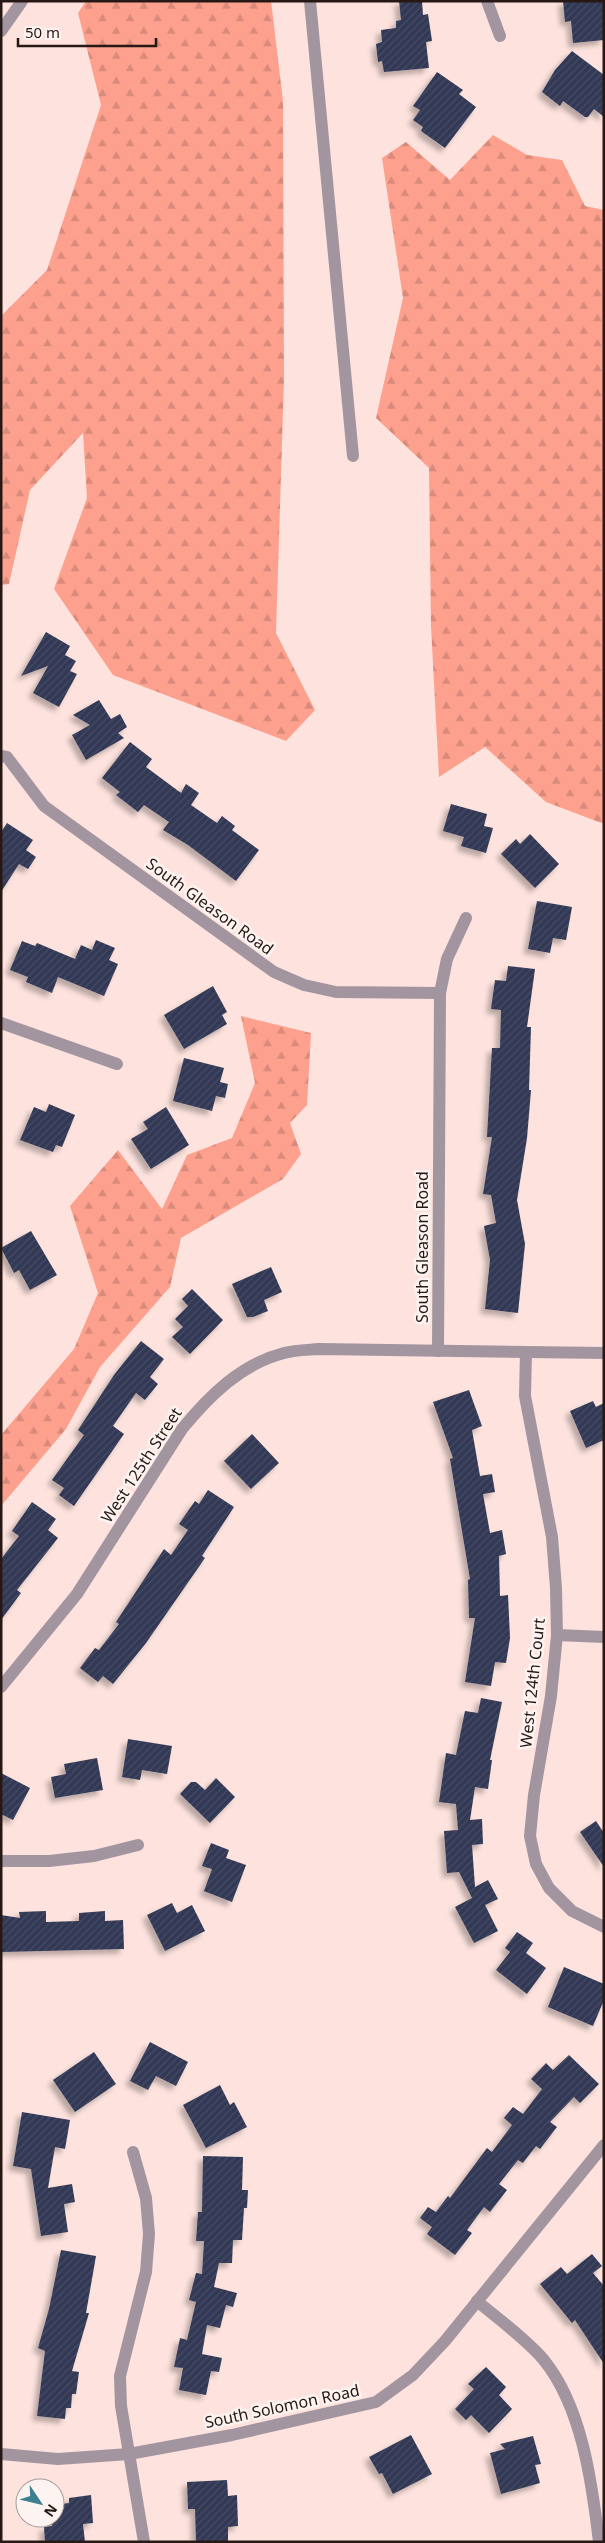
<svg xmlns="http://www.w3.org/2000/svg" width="605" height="2543" viewBox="0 0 605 2543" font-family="'Noto Sans',sans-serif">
  <defs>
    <pattern id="forest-firs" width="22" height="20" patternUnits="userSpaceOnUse" patternTransform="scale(1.25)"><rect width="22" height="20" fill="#fda18e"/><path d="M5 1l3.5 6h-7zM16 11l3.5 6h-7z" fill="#d98a7a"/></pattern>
    <pattern id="building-hatch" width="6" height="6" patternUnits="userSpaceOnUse" patternTransform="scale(1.25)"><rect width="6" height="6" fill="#313854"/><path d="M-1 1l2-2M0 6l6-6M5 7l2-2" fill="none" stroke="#464c63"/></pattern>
    <filter id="shadow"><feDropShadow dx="-4.5" dy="4.5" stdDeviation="2.5" flood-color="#0004"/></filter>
  </defs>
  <rect width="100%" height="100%" fill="#fde2dd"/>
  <g fill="url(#forest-firs)">
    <polygon points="86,1 271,1 283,101 284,379 276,633 315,710 286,741 113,675 54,589 87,498 83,433 30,490 9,584 1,585 1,316 47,270 101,105 78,13"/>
    <polygon points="493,135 527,155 562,160 585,206 604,210 604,824 546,802 485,747 439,777 431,626 429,468 376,418 403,298 382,158 406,142 450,180"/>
    <polygon points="241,1016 311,1033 307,1105 290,1123 301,1154 283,1179 181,1238 170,1287 100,1367 66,1429 1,1506 1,1435 74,1349 98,1293 70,1206 118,1150 162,1209 187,1155 232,1138 255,1083"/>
  </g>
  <g fill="url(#building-hatch)" filter="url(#shadow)">
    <polygon points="399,1 422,1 423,15 428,14 432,41 426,42 429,68 384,72 382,61 378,62 376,44 382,42 381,30 396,28 396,21 401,20"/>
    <polygon points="563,1 604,1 604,40 573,43 571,21 565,22"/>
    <polygon points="572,51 604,75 604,117 594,109 588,117 585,117 563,101 560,106 542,92 555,70"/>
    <polygon points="437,72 463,90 459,94 476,107 445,148 421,131 423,127 413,120 420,110 413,106"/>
    <polygon points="46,632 70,646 65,655 76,661 70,671 77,674 59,707 33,693 48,666 21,676"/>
    <polygon points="99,700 111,719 120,714 127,727 118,733 124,738 86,760 72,735 90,725 73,715"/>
    <polygon points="130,742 152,759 146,767 181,793 186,784 199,793 191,805 217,823 222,816 235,826 232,830 259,850 236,881 188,845 163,830 169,822 144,805 138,812 116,795 120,792 102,778"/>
    <polygon points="451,804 487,814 484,826 493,828 486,853 461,846 464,837 443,831"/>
    <polygon points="7,823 33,840 26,850 36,857 28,869 19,864 1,892 1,832"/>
    <polygon points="530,834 559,864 535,888 501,854 516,839 520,844"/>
    <polygon points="537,901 572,907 566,940 553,938 550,953 528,949"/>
    <polygon points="96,940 115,948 109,960 118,964 104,996 58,977 52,993 26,982 28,977 10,970 22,941 35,946 37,943 75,959 81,945 92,950"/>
    <polygon points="508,966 535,969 527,1027 531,1027 529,1090 531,1090 527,1138 517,1200 525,1244 518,1313 485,1309 490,1260 484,1226 496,1223 491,1195 483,1194 492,1137 487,1137 492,1048 500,1048 501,1010 491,1009 495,980 506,981"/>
    <polygon points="213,986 227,1012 222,1015 227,1024 184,1049 164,1015"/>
    <polygon points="184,1058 224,1068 220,1082 228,1084 225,1098 216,1096 212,1111 173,1101"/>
    <polygon points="49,1104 75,1115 62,1147 56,1145 53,1152 20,1140 34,1107 46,1112"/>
    <polygon points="166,1107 189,1145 151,1169 131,1139 148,1129 143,1122"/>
    <polygon points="31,1231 57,1275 30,1290 19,1270 14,1273 1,1248"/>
    <polygon points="271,1267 282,1292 264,1300 268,1311 253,1317 247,1317 232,1284"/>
    <polygon points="192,1289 223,1320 190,1354 172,1337 183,1327 175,1319 188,1306 182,1299"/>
    <polygon points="141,1341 164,1359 150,1377 158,1384 145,1400 136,1393 113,1426 124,1434 74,1506 59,1495 64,1488 52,1480 84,1435 78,1430 114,1375"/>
    <polygon points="469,1390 482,1426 472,1430 480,1476 492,1474 495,1492 483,1494 490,1533 502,1530 506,1554 499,1556 500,1596 508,1595 510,1638 506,1663 495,1662 491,1686 465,1682 475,1618 469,1618 468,1580 470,1579 450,1459 453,1458 433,1402"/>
    <polygon points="593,1401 596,1407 604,1403 604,1440 586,1448 570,1411"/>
    <polygon points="252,1434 279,1463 251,1489 224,1461"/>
    <polygon points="208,1490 234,1507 202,1556 205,1558 146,1643 113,1684 103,1676 98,1682 80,1668 95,1648 99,1650 119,1624 116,1622 164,1549 171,1555 188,1530 179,1524 195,1501 199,1504"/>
    <polygon points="32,1502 56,1519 48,1530 58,1538 17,1590 21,1593 1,1620 1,1559 19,1536 12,1531"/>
    <polygon points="481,1698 502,1702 490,1760 492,1760 488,1789 475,1787 470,1820 482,1819 483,1844 472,1845 475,1887 488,1880 498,1899 485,1905 498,1931 474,1943 455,1907 472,1898 459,1872 447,1873 444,1831 458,1830 456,1804 439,1802 446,1753 456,1755 465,1711 478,1713"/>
    <polygon points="128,1739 172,1746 167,1774 142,1770 140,1780 122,1777"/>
    <polygon points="97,1758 103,1790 55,1798 51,1777 66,1774 64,1764"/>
    <polygon points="1,1773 30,1788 13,1820 1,1814"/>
    <polygon points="216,1778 235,1797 210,1823 180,1794 191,1782 196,1782 205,1790"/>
    <polygon points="596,1821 604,1833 604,1867 580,1832"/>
    <polygon points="211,1843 229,1850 226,1858 246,1865 232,1902 204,1891 212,1869 202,1866"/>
    <polygon points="172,1903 177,1913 192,1905 205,1931 165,1951 147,1915"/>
    <polygon points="46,1911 46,1922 79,1921 79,1913 105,1911 105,1921 123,1920 124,1949 1,1952 1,1915 20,1918 19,1912"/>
    <polygon points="517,1932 533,1943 526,1953 546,1968 527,1994 496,1970 510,1952 505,1948"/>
    <polygon points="564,1967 604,1984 604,2000 593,2026 548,2007"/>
    <polygon points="150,2042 188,2062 176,2086 156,2076 148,2090 130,2081"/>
    <polygon points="94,2052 116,2084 75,2112 53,2080"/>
    <polygon points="569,2055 599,2084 580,2103 574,2097 550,2122 557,2127 540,2149 536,2146 523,2163 518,2160 499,2184 507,2190 490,2212 484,2207 467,2230 472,2233 455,2255 427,2234 432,2227 420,2218 428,2207 436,2212 448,2196 450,2198 487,2148 492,2152 512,2125 504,2118 513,2107 523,2114 542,2089 531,2079 546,2063 553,2070"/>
    <polygon points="220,2085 230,2105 234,2102 247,2127 206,2148 183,2105"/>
    <polygon points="22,2112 70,2120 65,2149 55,2147 48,2188 72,2184 75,2202 64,2204 68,2232 41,2236 31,2169 13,2166"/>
    <polygon points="203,2156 243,2157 242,2190 248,2190 247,2208 244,2208 242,2240 233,2240 232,2263 219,2263 214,2287 237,2293 233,2307 226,2305 220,2328 207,2325 202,2354 222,2358 219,2372 211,2371 206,2395 179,2390 183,2368 174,2367 180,2338 187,2340 196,2302 189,2300 196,2273 202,2274 204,2241 196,2241 198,2212 202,2212"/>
    <polygon points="61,2250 96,2256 86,2313 89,2313 72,2371 79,2372 76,2394 72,2394 71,2408 66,2408 65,2419 37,2416 45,2351 38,2348 49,2309"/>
    <polygon points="592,2254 602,2266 593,2273 604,2286 604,2364 575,2320 572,2323 540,2284 561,2267 567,2274"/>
    <polygon points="486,2367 506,2387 499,2395 512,2409 489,2433 471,2415 466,2420 455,2409 474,2389 468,2384"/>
    <polygon points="411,2435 432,2474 393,2494 382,2473 379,2474 369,2457"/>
    <polygon points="533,2436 541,2464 535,2465 540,2483 501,2494 490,2453 505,2449 500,2444"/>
    <polygon points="227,2480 228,2496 237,2495 238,2526 228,2527 228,2542 196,2542 195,2509 188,2509 187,2482"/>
    <polygon points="91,2495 93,2523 83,2524 85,2542 45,2542 44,2527 52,2526 55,2505 69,2503 69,2498"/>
  </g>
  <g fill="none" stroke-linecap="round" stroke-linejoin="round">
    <g stroke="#a395a0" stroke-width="12">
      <polyline points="310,1 353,456"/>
      <polyline points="487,1 500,36"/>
      <polyline points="1,756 7,757 44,806 274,972 304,985 336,992 440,993"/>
      <polyline points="1,1023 117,1064"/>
      <polyline points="438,1351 440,993 447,959 466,918"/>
      <polyline points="526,1352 525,1396 552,1537 556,1588 557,1635 551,1696 534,1795 530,1836 536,1864 549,1888 572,1911 604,1927"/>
      <polyline points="557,1635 604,1637"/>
      <path d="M1,1687L77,1594L182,1429C209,1396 241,1364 284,1353C295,1350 307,1350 319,1349L604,1353"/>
      <polyline points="1,1861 49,1861 94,1856 138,1845"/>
      <polyline points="133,2152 146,2198 149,2234 146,2272 120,2376 121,2406 144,2542"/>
      <path d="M477,2301C497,2318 526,2339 543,2359C582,2406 592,2483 599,2542"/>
      <polyline points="1,2454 58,2459 129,2454 232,2435 376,2402 413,2375 445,2341 604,2145"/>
    </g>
    <polyline stroke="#a395a0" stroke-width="12" points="1,31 22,1"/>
  </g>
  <g text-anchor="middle" stroke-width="5" stroke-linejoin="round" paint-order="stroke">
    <g font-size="16" fill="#271815" stroke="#fdf4f2">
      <text transform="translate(210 906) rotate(36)" y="6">South Gleason Road</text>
      <text transform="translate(422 1247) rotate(-90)" y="6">South Gleason Road</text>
      <text transform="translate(141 1465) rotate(-57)" y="6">West 125th Street</text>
      <text transform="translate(532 1683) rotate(-84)" y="6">West 124th Court</text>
      <text transform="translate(282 2406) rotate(-12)" y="6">South Solomon Road</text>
    </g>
  </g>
  <rect width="605" height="2543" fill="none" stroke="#271815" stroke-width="5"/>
  <g transform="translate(40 2503) rotate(125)"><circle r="24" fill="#fdf4f2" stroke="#a79c9a"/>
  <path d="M0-4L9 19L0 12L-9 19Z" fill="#3c808e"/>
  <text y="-8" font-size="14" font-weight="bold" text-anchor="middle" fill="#271815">N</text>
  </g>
  <path d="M18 38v8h138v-8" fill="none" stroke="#271815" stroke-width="2.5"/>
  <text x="25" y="38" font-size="15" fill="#271815" stroke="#fdf4f2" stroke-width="4" paint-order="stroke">50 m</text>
</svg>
